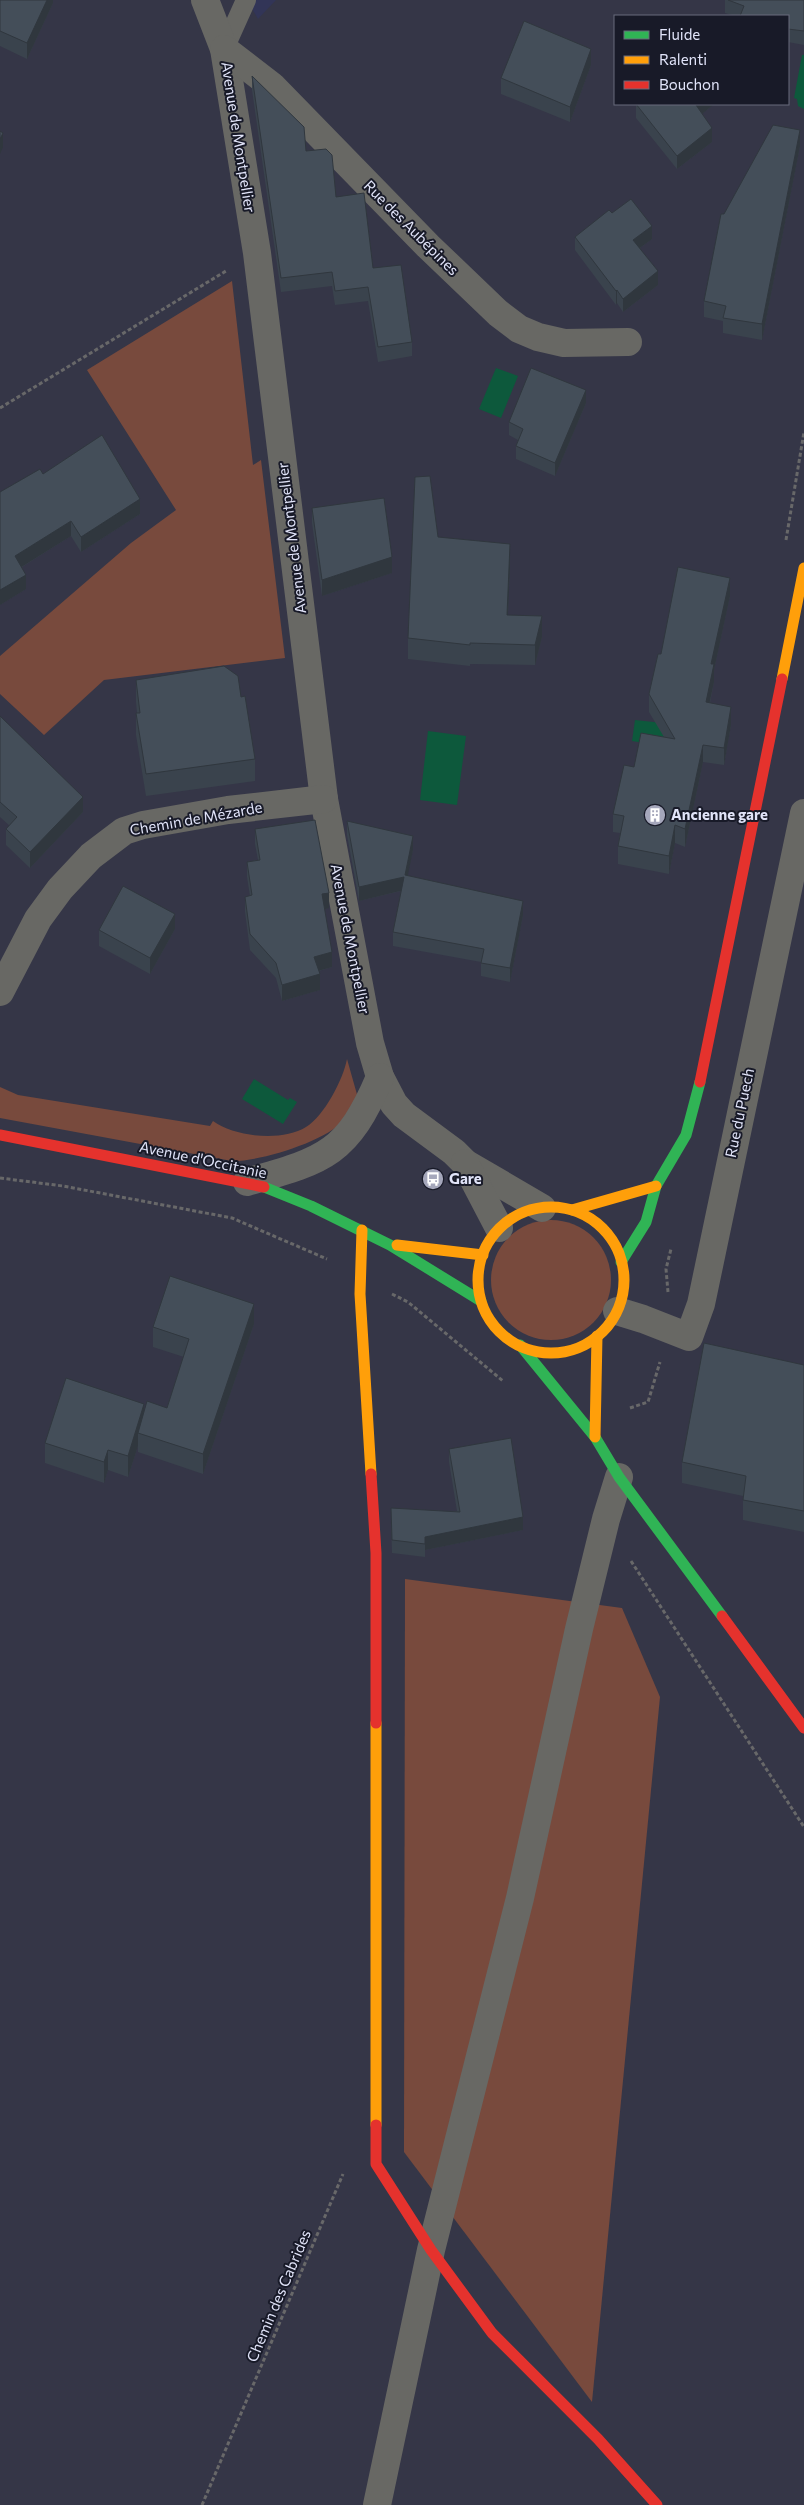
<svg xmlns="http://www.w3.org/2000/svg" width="804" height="2505" viewBox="0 0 804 2505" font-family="Commissioner,sans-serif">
  <rect width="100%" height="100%" fill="#353647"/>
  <polygon fill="#323557" points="247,0 276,0 258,19"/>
  <g fill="#784a3d">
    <polygon points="232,281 253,465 261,460 285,658 104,680 44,735 0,694 0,656 131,543 176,510 87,370"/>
    <path d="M347,1059L358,1098C353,1105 349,1114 343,1121C326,1141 259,1162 232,1161L0,1118V1087L18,1095L210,1126L213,1121C235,1137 282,1142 306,1127C324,1116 343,1080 347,1059Z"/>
    <circle cx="551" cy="1280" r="60"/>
    <polygon points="405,1579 622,1608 660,1697 592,2402 404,2152"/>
  </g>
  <g fill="#0d593c">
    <polygon points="802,55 804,55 804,109 798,106 797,99 794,98"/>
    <polygon points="496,368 518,376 501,418 479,409"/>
    <polygon points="635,720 672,724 680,749 632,741"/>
    <polygon points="428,731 466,736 457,805 420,800"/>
    <polygon points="254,1079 288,1100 290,1098 297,1102 283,1124 242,1099"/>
  </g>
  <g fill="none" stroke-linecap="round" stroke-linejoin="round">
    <g stroke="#686869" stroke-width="3" stroke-dasharray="4 2.5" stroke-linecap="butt">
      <polyline points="0,408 226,271"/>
      <polyline points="786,540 804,432"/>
      <polyline points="0,1178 63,1186 232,1218 327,1259"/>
      <polyline points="668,1292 666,1269 671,1249"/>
      <polyline points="392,1294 408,1302 503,1381"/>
      <polyline points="630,1408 648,1402 660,1362"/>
      <polyline points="631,1561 804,1827"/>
      <polyline points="202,2505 343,2174"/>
    </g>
    <polyline stroke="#686864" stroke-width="20" points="224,49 246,0"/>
    <g stroke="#686864" stroke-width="28">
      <polyline points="205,0 224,49 257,253 324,799 370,1043 380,1077 394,1104 404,1115 454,1152 465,1163 542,1208"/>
      <polyline points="224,49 272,86 428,246 498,313 519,329 538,337 564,343 628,342"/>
      <polyline points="0,992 38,919 60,889 91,856 124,831 143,825 228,810 324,799"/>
      <polyline points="465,1163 499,1228"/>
      <path d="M247,1182C324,1160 347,1155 380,1077"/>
      <polyline points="617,1311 643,1319 689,1337 701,1304 804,813"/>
      <polyline points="377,2505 431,2250 520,1898 579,1629 606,1519 619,1477"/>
    </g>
    <g stroke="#30b455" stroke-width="11">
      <polyline points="264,1187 311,1206 390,1245 481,1301"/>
      <polyline points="621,1262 646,1222 656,1186 686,1135 700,1082"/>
      <polyline points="520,1345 595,1437 619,1477 722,1616"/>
    </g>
    <g stroke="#ff9f0a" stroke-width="11">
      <polyline points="782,679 804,568"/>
      <circle cx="551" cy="1280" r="73"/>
      <polyline points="572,1210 656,1186"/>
      <polyline points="362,1230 360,1294 371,1474"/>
      <polyline points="397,1245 483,1255"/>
      <polyline points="595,1437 597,1336"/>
      <polyline points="376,1723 376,2125"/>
    </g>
    <g stroke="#e5322d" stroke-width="11">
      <polyline points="700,1082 782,679"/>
      <polyline points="0,1135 264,1187"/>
      <polyline points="371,1474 376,1553 376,1723"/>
      <polyline points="722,1616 804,1728"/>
      <polyline points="376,2125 376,2164 431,2250 492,2333 598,2439 657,2505"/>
    </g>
  </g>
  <g fill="#3a434d">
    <polygon points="0,0 53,0 53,3 27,59 0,46"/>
    <polygon points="725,0 804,0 804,45 788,42 788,16 735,16 725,13"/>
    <polygon points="591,65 570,122 501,94 501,78"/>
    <polygon points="252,76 306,151 336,197 412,342 412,356 378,362 368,301 335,305 332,286 281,292 252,90"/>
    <polygon points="636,104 714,104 702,114 712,142 677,169 636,118"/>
    <polygon points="800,146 762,340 723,333 723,321 704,317 704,301 724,214"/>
    <polygon points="612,213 652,239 640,248 658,285 623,312 617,303 616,305 575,250 575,237"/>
    <polygon points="586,403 555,476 516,459 516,446 518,440 509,435 509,422"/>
    <polygon points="43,474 140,514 81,552 71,536 22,567 26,589 0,605"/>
    <polygon points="312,508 392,573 322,596 312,523"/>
    <polygon points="438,537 510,565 508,615 542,637 535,665 470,664 470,666 408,659 408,638"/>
    <polygon points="730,596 714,670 714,682 710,703 731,725 724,765 703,762 685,847 675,843 669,874 618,864 618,846 620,833 613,832 613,814 634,767 664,737 649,712 649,694 661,654"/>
    <polygon points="136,680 241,697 255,759 255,781 146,796 136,735 136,713 137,713 136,702"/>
    <polygon points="0,716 83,812 30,868 6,845 6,829 10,826 0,817"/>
    <polygon points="347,821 413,850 407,876 523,915 510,982 481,976 481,962 393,946 393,932 401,891 359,901 347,835"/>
    <polygon points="255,829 329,908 324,909 332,967 319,971 320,990 282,1001 276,978 250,950 245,912 245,897 250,896 247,877 247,862 258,860 255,844"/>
    <polygon points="175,929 150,974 99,946 99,930"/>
    <polygon points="254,1324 203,1474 138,1452 138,1446 128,1477 108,1470 104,1483 45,1463 45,1443 144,1411 167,1408 184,1357 153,1347 153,1327"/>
    <polygon points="804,1365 804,1532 743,1520 743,1496 682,1483 682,1462"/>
    <polygon points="449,1449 523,1530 425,1550 425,1557 392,1553 391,1521 457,1511 449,1462"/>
  </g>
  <g fill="#30373e">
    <polygon points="47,0 53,0 53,3 27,59 27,43"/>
    <polygon points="591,49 591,65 570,122 570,107"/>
    <polygon points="698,104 714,104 696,119 696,105"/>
    <polygon points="712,128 712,142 677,169 677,156"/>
    <polygon points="800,130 800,146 762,340 762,324"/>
    <polygon points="3,133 3,147 0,154 0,139"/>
    <polygon points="652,226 652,239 633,253 633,240"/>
    <polygon points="658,271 658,285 623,312 623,299"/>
    <polygon points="617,290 617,303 616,305 616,291"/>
    <polygon points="586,390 586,403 555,476 555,463"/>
    <polygon points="140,499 140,514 81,552 81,537"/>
    <polygon points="71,521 71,536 15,571 15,556"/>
    <polygon points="510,544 510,565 507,636 507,615"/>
    <polygon points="392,557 392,573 322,596 322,580"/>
    <polygon points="26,575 26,589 0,605 0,590"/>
    <polygon points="730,578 730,596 714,670 714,682 706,719 706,702 711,664"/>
    <polygon points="542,616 542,637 535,665 535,645"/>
    <polygon points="731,707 731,725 724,765 724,748"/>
    <polygon points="703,745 703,762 685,847 685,829"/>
    <polygon points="83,797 83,812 30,868 30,852"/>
    <polygon points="675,825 675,843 669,874 669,856"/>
    <polygon points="413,836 413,850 405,889 405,875"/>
    <polygon points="404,877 404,890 359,901 359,887"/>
    <polygon points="329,893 329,908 322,910 322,894"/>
    <polygon points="523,901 523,915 510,982 510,968"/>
    <polygon points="175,914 175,929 150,974 150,958"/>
    <polygon points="332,952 332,967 314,972 314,957"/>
    <polygon points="320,974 320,990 282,1001 282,985"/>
    <polygon points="254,1304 254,1324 203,1474 203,1454"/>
    <polygon points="144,1404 144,1425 138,1433 138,1446 128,1477 128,1456"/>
    <polygon points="108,1450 108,1470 104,1483 104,1462"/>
    <polygon points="523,1517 523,1530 425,1550 425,1537"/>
  </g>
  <g fill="#444e59" stroke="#30373e">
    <polygon points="0,0 47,0 27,43 0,31"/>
    <polygon points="728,0 804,0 804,31 788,29 788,16 740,16 744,6"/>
    <polygon points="524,21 591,49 570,107 501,78"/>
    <polygon points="252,76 304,127 306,151 326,149 332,155 336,197 364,193 373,268 401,265 412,342 378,347 368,287 335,291 332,272 281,278"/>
    <polygon points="636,104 698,104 696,105 712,128 677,156"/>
    <polygon points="773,125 800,130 762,324 723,318 726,306 704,301 721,214 724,214"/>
    <polygon points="0,131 3,133 0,139"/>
    <polygon points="631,199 652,226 633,240 658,271 623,299 617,290 616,291 575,237 609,210 612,213"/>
    <polygon points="531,368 586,390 555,463 516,446 523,429 509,422"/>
    <polygon points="102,435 140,499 81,537 71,521 15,556 26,575 0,590 0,492 40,469 43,474"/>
    <polygon points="430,476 438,537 510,544 507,615 542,616 535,645 470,643 470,645 408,638 415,477"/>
    <polygon points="384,498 392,557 322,580 312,508"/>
    <polygon points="678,567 730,578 711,664 714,664 706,702 731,707 724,748 703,745 685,829 675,825 669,856 618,846 624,816 613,814 624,765 634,767 641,733 675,739 649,694 658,654 661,654"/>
    <polygon points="224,666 238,676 241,697 245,696 255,759 146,774 136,713 140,713 136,680"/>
    <polygon points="0,716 83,797 30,852 6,829 17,817 0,802"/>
    <polygon points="315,820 329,893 322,894 332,952 314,957 320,974 282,985 276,963 250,934 245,897 252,895 247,862 260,860 255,829"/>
    <polygon points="347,821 413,836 405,875 523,901 510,968 481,963 484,949 393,932 404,877 359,887"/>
    <polygon points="123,886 175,914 150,958 99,930"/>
    <polygon points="170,1276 254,1304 203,1454 138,1433 147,1401 167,1408 189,1339 153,1327"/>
    <polygon points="704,1343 804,1365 804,1511 743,1500 746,1476 682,1462"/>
    <polygon points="66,1378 144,1404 128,1456 108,1450 104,1462 45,1443"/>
    <polygon points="511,1438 523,1517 425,1537 425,1544 392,1540 391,1508 460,1512 449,1449"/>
  </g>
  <defs>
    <g id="building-disc" transform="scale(1.125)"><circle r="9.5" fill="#a5a7bb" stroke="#181a28"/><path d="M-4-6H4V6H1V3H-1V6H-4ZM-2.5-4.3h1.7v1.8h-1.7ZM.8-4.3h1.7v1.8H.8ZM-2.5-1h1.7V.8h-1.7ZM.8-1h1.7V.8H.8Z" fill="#fff"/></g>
    <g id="bus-disc" transform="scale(1.125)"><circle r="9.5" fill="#a5a7bb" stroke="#181a28"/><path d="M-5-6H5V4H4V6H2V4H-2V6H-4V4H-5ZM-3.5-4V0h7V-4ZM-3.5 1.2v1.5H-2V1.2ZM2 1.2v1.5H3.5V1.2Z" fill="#fff"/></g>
  </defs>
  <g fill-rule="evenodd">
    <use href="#building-disc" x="655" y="815"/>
    <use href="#bus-disc" x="433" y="1179"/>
  </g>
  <g text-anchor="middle" stroke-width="4" stroke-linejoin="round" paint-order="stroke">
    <g font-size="15" fill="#e1e4f9" stroke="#181a28">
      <text transform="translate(238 137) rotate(81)" y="5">Avenue de Montpellier</text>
      <text transform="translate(411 228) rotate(45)" y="5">Rue des Aubépines</text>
      <text transform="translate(292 538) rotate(-97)" y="5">Avenue de Montpellier</text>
      <text transform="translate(196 819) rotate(-10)" y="5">Chemin de Mézarde</text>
      <text transform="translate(350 939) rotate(79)" y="5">Avenue de Montpellier</text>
      <text transform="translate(740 1113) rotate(-78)" y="5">Rue du Puech</text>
      <text transform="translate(203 1160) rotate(12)" y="5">Avenue d'Occitanie</text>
      <text transform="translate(279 2296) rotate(-67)" y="5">Chemin des Cabrides</text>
    </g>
    <g font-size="15" font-weight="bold" fill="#e1e4f9" stroke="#181a28" text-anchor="start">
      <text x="671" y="820">Ancienne gare</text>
      <text x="449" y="1184">Gare</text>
    </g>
  </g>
  <rect x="614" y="15" width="175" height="90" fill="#181a28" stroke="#686b7c"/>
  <rect x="624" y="31" width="25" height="8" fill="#30b455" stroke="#686b7c"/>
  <text x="659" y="40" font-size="15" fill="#e1e4f9">Fluide</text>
  <rect x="624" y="56" width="25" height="8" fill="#ff9f0a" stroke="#686b7c"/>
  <text x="659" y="65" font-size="15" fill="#e1e4f9">Ralenti</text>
  <rect x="624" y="81" width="25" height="8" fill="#e5322d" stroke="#686b7c"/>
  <text x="659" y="90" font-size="15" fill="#e1e4f9">Bouchon</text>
</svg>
